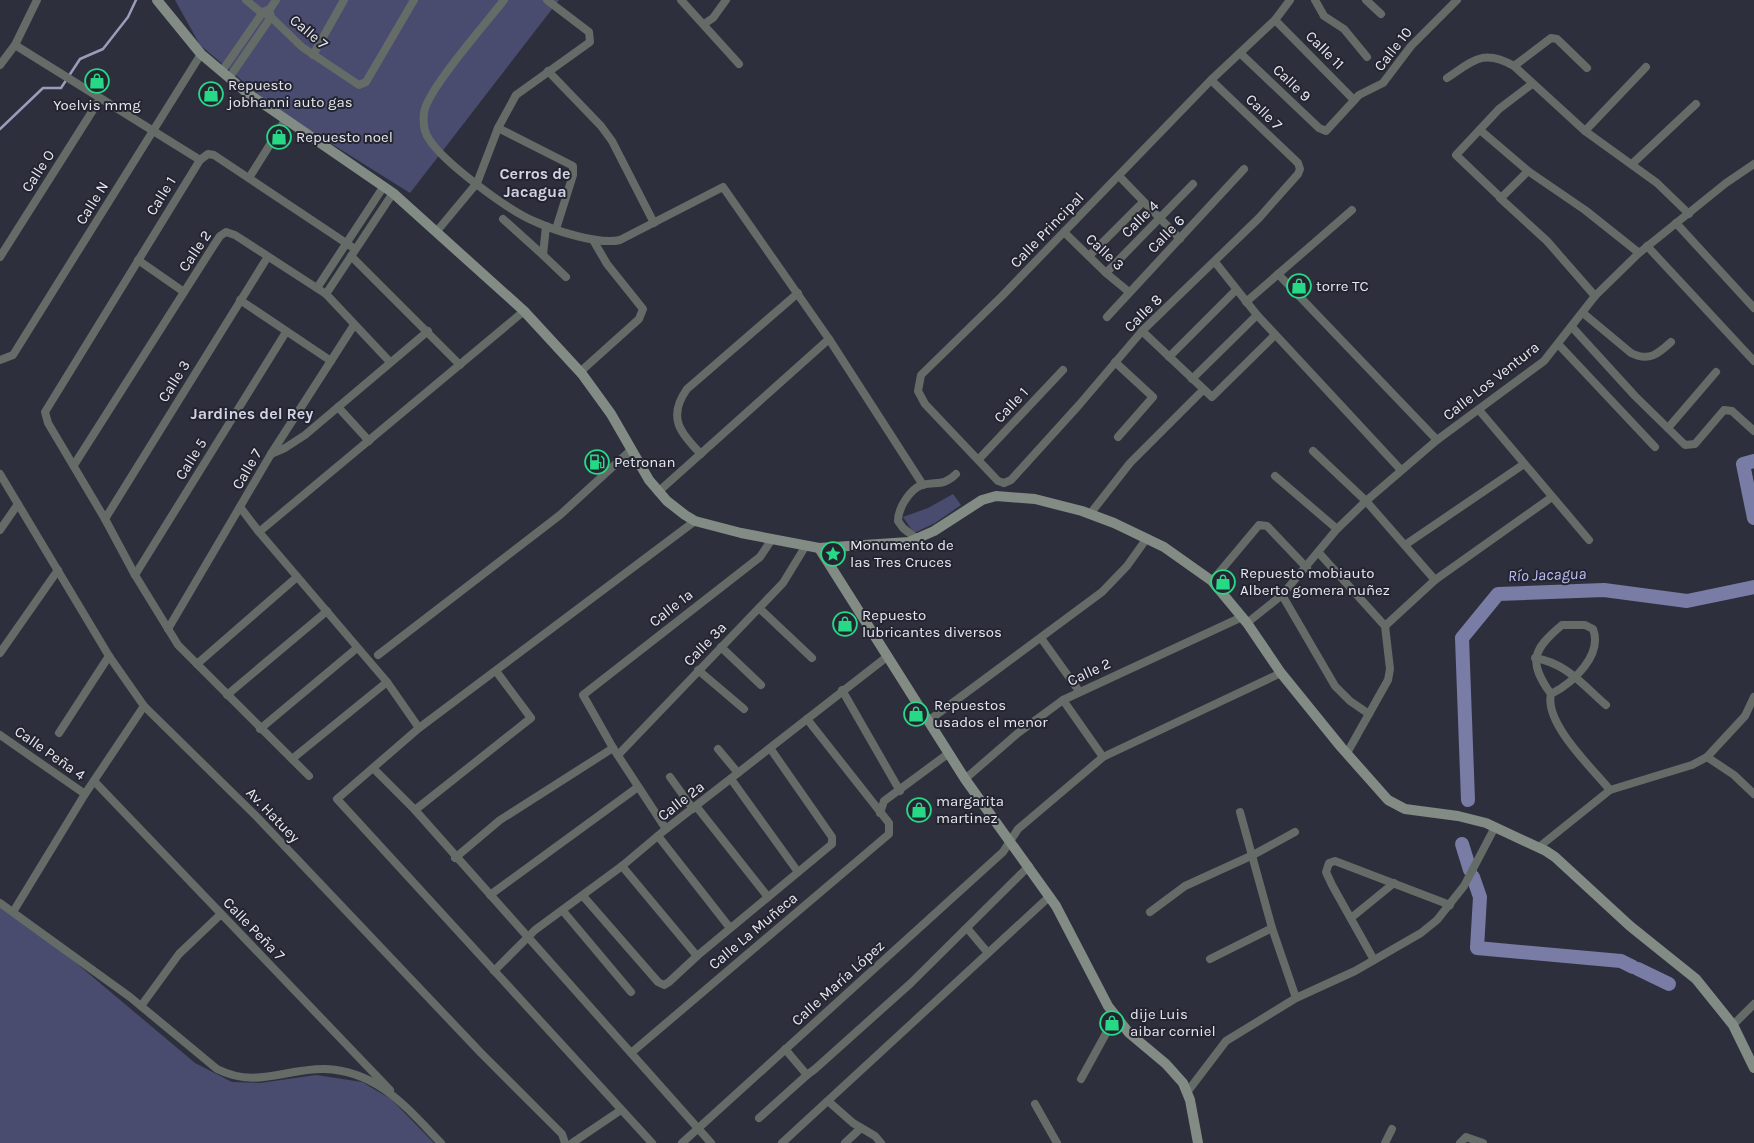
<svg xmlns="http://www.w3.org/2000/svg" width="1754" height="1143" viewBox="0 0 1754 1143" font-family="Karla,sans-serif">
  <rect width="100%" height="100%" fill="#2e2f3c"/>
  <g fill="#4a4c6f">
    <polygon points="175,0 559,0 410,193 276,109 200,45"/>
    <polygon points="953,494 961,505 935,523 914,533 903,517 928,508"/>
    <polygon points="0,908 63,952 195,1063 232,1082 260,1083 316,1075 362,1082 391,1099 434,1143 0,1143"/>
  </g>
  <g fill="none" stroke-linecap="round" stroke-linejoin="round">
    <polyline stroke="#9a9cbb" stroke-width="2.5" points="0,129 43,88 61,88 80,59 103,49 128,17 136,0"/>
    <g stroke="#797ca5" stroke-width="14">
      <polyline points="1754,461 1743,464 1754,518"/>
      <polyline points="1468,800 1462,638 1498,594 1604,590 1687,601 1754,587"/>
      <polyline points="1462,844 1470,870"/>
      <polyline points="1473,877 1480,897 1477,948 1621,961 1633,967"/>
      <polyline points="1638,969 1669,984"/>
    </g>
    <g stroke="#656b67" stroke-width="8">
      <polyline points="246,0 258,10 271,17 302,47 359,85 366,82 414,0"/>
      <path d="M504,0C487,22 426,91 424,113C423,122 424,132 429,139C443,162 510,212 536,222C556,231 599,245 620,240L723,187L829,339L923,485"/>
      <polyline points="681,0 739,64"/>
      <polyline points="1315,0 1324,16 1344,29 1367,57"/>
      <polyline points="1366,0 1381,14"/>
      <polyline points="1275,20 1354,100"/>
      <polyline points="704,24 713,18 726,0"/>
      <polyline points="15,45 200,160"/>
      <polyline points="1240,53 1319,128 1326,131 1359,95 1383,83 1411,46 1457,0"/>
      <polyline points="313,55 344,0"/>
      <polyline points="0,65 15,45 37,0"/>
      <polyline points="1514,66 1551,38 1557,39 1587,68"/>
      <polyline points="222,71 263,12 270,9 276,0"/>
      <polyline points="548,71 601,126 612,141 654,223"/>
      <polyline points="229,78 271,17 270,13"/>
      <path d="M1447,78C1473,61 1483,48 1514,66L1585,131L1657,183L1689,214"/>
      <polyline points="498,128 573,166 573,175 556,229"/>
      <polyline points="1480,130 1528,171 1585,210 1639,253"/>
      <polyline points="1585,131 1646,67"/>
      <polyline points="1632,164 1696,104"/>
      <polyline points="1528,171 1501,198 1456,155 1499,109 1532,84"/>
      <polyline points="1119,176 1180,239"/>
      <polyline points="249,178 286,119"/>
      <polyline points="1500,198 1547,241 1595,296"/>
      <polyline points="503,219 543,255"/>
      <polyline points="1676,223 1754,308"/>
      <polyline points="546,226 543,255 566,277"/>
      <polyline points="437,231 477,183 498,128 516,95 590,42 589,32 547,0"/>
      <polyline points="1064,232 1106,273 1129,292"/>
      <polyline points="1647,246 1754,361"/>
      <polyline points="351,256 460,365"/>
      <polyline points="1089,256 1143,202"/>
      <polyline points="0,257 100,99"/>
      <polyline points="138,260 184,292"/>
      <polyline points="1215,262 1257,315 1401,470"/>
      <polyline points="1106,273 1193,184"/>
      <polyline points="1278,274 1437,440"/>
      <polyline points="317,288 384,186"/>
      <polyline points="326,294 393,193"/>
      <polyline points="240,300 331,361"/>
      <polyline points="1246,302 1352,210"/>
      <path d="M1583,313L1631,353C1649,362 1658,354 1671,342"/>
      <polyline points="1107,317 1244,169"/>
      <polyline points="1572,327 1635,396 1685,445 1695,444 1724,410 1732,411 1754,431"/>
      <polyline points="1142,331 1212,397 1275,335"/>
      <polyline points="1559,345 1655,447"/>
      <polyline points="1169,357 1236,290"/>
      <polyline points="0,360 13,355 201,54"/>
      <polyline points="1115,362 1153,397 1118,437"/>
      <polyline points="580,372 639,319 643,309 607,264 593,240"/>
      <polyline points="1192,379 1257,315"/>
      <polyline points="338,407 369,441"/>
      <polyline points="1479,410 1589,540"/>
      <polyline points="1668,428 1716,372"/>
      <polyline points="1313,451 1366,501 1435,580"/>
      <polyline points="271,454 285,448 305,435 428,331"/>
      <path d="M701,454C680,433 667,417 687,389L798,293"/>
      <polyline points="979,459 1063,370"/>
      <polyline points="74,465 214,245 220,236 226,232 235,235 326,294 390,362"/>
      <polyline points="0,474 109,656 144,706 257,817 481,1053 562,1134 565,1143"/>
      <polyline points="1275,476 1337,529"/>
      <polyline points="1004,483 998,481 925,404 918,391 921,375 1002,296 1211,80 1275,20 1290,0"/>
      <polyline points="1004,483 1011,480 1079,405 1142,331 1259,218 1298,174 1300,169 1298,163 1211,80"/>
      <polyline points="658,492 829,339"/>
      <polyline points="240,507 259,532 387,682 419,728"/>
      <polyline points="1090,514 1130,463 1203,390"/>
      <polyline points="105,519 267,258"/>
      <polyline points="0,530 18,504"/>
      <polyline points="259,532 524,311"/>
      <path d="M917,539L903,528L898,521C898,508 910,489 922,485C936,481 943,487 956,474"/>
      <polyline points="1405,545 1524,464"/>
      <polyline points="1319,553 1385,626 1390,669 1388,680 1347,753"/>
      <polyline points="135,575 286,332"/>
      <polyline points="1212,581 1259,525 1267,526 1307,568"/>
      <polyline points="1282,595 1335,686 1350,701 1369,714"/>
      <polyline points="759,608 812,658"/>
      <polyline points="1247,623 1282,595 1337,529 1366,501 1437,440 1544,361 1595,296 1639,253 1726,183 1754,164"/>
      <polyline points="1385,626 1435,580 1552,497"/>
      <polyline points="168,629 271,454 354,325"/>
      <polyline points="1041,638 1079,691"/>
      <polyline points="721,647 761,685"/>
      <polyline points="0,653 58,570"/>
      <polyline points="378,655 560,515 631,450"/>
      <path d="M1535,658C1566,663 1583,685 1606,705"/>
      <polyline points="197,664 297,577"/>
      <polyline points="698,670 744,709"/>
      <polyline points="842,690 900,791"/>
      <path d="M1551,694C1528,662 1532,650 1562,625H1585L1593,629C1603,655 1573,683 1551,694C1544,723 1592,768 1610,790"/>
      <polyline points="227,695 327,611"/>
      <polyline points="1063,700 1103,757"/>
      <polyline points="928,721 1102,592 1127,566 1147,538"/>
      <polyline points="260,729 357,648"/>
      <polyline points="59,733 109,656"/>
      <polyline points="0,735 85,794"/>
      <polyline points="718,749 738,773"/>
      <polyline points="618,755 783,583 805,547"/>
      <polyline points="1707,757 1734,775 1754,794"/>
      <polyline points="292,759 387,682"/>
      <polyline points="373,768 415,810 711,1143"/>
      <polyline points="309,776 178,645 135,575 105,519 48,423 45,412 200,160 208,154 214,155 355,249"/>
      <polyline points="670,777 693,809"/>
      <polyline points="731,779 798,872"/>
      <polyline points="965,779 1018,733 1063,700 1242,617"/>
      <polyline points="94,781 390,1090"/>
      <polyline points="696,806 768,897"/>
      <polyline points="415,810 531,718 496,671"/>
      <polyline points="1240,812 1272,928 1296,998"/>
      <polyline points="880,813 884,801 949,753"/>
      <polyline points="666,829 613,748 583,695 760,557 772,539"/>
      <polyline points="658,836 730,928"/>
      <polyline points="1539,847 1610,790 1692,765 1707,757 1745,716 1754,697"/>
      <polyline points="455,858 500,820 613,748"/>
      <polyline points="622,866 697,956"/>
      <polyline points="490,895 638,787"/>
      <polyline points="583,896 658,982 664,985 669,982 697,956 832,844 832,837 770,748"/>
      <path d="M0,903L130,997L217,1069C256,1089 286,1068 325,1069C378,1071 407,1108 441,1143"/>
      <polyline points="563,911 631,992"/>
      <polyline points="13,912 85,794 144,706"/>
      <polyline points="1150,912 1185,886 1253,855 1295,832"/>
      <polyline points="1351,918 1394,883"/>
      <polyline points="967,928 988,953"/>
      <polyline points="1210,959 1272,928"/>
      <polyline points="1374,960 1332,885 1326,872 1329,863 1335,861 1450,905"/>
      <polyline points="494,971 535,930 622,866 666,829 888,656"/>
      <polyline points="141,1006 179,954 221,914"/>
      <polyline points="1733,1025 1754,1004"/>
      <polyline points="785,1049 807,1075 815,1069 911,983 1029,866"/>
      <polyline points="631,1053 889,834 889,823 807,719"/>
      <polyline points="1081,1079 1115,1017"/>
      <polyline points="1188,1091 1226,1041 1296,998 1355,971 1421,933 1437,920 1464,886 1495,827"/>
      <polyline points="828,1101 853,1123 875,1136 881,1143"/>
      <polyline points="1035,1104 1057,1143"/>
      <polyline points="759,1118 807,1075"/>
      <polyline points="572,1143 621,1110"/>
      <polyline points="652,1143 337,799 419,728 695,521"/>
      <polyline points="682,1143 1003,852 1018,829 1103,757 1281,673"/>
      <polyline points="782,1143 1050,896"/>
      <polyline points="845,1143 861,1128"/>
      <polyline points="1385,1143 1392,1129"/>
      <polyline points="1460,1143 1466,1137 1483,1143"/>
    </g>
    <g stroke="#828c85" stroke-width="10">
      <polyline points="157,0 201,54 246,92 393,193 524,311 582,374 611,414 649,480 667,501 685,515 695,521 741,533 819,548 909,542 934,531 982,500 996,496 1035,499 1082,511 1114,523 1164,547 1212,581 1247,623 1281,673 1341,747 1388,800 1405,809 1458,816 1486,823 1546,851 1555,857 1630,926 1696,979 1733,1025 1754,1068"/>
      <polyline points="819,548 965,779 1056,906 1108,1006 1129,1033 1166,1064 1183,1083 1190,1100 1198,1143"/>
    </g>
  </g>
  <defs>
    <g id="shop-ring" transform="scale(1.25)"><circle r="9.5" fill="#242531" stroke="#27d885" stroke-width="1.5"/><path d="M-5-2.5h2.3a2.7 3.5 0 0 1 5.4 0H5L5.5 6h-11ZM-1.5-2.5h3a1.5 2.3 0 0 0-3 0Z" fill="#27d885"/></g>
    <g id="fuel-ring" transform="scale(1.25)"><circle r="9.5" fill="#242531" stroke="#27d885" stroke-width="1.5"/><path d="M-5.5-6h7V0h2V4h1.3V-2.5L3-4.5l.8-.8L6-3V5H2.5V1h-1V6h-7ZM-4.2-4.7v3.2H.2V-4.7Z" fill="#27d885"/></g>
    <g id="sight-ring" transform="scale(1.25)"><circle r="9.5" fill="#242531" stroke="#27d885" stroke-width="1.5"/><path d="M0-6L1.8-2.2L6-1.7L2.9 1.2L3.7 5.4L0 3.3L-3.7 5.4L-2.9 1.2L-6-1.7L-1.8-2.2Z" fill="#27d885"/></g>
  </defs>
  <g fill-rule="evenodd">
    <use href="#shop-ring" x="97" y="81"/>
    <use href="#shop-ring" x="211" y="94"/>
    <use href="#shop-ring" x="279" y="137"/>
    <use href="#shop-ring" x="1299" y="286"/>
    <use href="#fuel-ring" x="597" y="462"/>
    <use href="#sight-ring" x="833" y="554"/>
    <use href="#shop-ring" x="1223" y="582"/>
    <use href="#shop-ring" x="845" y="624"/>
    <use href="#shop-ring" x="916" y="714"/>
    <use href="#shop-ring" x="919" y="810"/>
    <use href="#shop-ring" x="1112" y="1023"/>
  </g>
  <g text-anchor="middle" stroke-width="4" stroke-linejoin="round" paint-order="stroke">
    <g font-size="15" fill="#e6e7ef" stroke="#242531">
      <text transform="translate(309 32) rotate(40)" y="5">Calle 7</text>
      <text transform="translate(1393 49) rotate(-52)" y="5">Calle 10</text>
      <text transform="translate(1325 50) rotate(45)" y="5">Calle 11</text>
      <text transform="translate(1292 83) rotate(44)" y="5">Calle 9</text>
      <text transform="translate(1264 112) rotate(44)" y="5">Calle 7</text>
      <text transform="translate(38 171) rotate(-57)" y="5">Calle O</text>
      <text transform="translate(161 196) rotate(-58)" y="5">Calle 1</text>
      <text transform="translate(92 203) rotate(-58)" y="5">Calle N</text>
      <text transform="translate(1140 219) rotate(-45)" y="5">Calle 4</text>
      <text transform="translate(1047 230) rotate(-46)" y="5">Calle Principal</text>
      <text transform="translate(1166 234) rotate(-46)" y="5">Calle 6</text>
      <text transform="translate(195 251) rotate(-56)" y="5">Calle 2</text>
      <text transform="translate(1105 252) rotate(43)" y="5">Calle 3</text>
      <text transform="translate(1143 313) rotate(-45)" y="5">Calle 8</text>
      <text transform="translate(174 381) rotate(-58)" y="5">Calle 3</text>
      <text transform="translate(1491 381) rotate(-38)" y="5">Calle Los Ventura</text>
      <text transform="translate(1011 405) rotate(-47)" y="5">Calle 1</text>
      <text transform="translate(191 459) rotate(-58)" y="5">Calle 5</text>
      <text transform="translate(247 469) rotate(-60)" y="5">Calle 7</text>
      <text transform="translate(671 608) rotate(-38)" y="5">Calle 1a</text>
      <text transform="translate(705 644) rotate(-46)" y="5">Calle 3a</text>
      <text transform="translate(1089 672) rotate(-25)" y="5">Calle 2</text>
      <text transform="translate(50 753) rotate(35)" y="5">Calle Peña 4</text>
      <text transform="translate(681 801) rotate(-38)" y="5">Calle 2a</text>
      <text transform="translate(273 815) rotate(46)" y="5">Av. Hatuey</text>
      <text transform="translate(254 929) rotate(46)" y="5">Calle Peña 7</text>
      <text transform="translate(753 931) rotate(-40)" y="5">Calle La Muñeca</text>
      <text transform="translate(838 983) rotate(-42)" y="5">Calle María López</text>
    </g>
    <g font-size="15" fill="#e6e7ef" stroke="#242531" text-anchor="start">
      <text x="228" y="90">Repuesto<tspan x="228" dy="17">jobhanni auto gas</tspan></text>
      <text x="97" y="110" text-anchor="middle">Yoelvis mmg</text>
      <text x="296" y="142">Repuesto noel</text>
      <text x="1316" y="291">torre TC</text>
      <text x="614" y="467">Petronan</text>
      <text x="850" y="550">Monumento de<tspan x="850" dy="17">las Tres Cruces</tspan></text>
      <text x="1240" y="578">Repuesto mobiauto<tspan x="1240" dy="17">Alberto gomera nuñez</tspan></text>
      <text x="862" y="620">Repuesto<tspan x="862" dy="17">lubricantes diversos</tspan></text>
      <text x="934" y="710">Repuestos<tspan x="934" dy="17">usados el menor</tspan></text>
      <text x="936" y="806">margarita<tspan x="936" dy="17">martinez</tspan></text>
      <text x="1130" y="1019">dije Luis<tspan x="1130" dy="17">aibar corniel</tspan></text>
    </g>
    <g font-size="16" font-weight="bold" fill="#d2d4e4" stroke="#242531">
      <text x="535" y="179">Cerros de<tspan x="535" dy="18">Jacagua</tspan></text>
      <text x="252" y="419">Jardines del Rey</text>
    </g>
    <g font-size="16" font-style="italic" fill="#bcc0f5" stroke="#242531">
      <text transform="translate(1547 574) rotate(-2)" y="6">Río Jacagua</text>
    </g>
  </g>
</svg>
